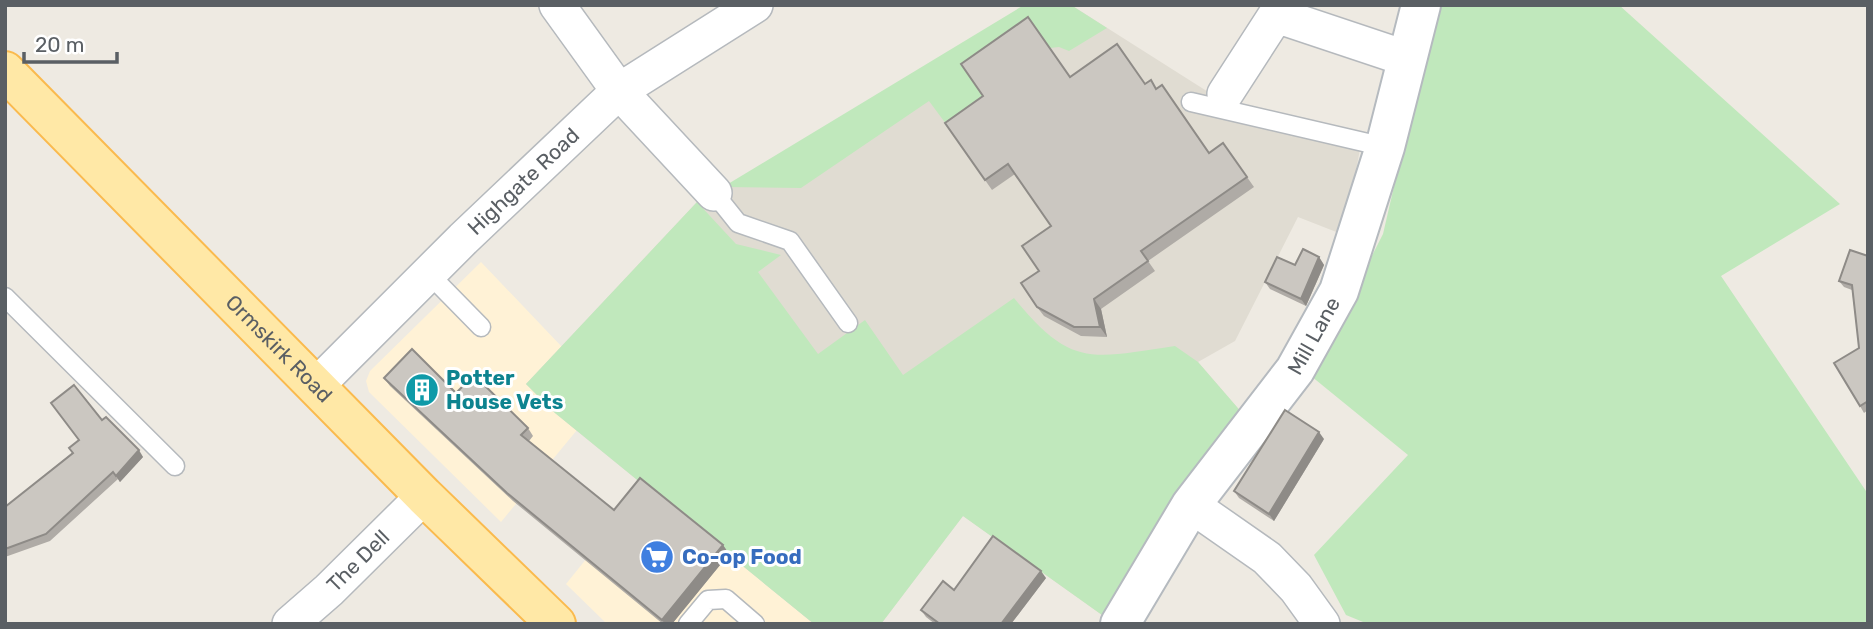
<svg xmlns="http://www.w3.org/2000/svg" width="1873" height="629" viewBox="0 0 1873 629" font-family="Rubik,sans-serif">
  <rect width="100%" height="100%" fill="#eeeae2"/>
  <g fill="#fff2d6">
    <polygon points="481,262 562,347 526,384 577,430 501,522 369,392 366,381 370,371"/>
    <polygon points="645,486 729,554 814,624 607,624 566,584"/>
  </g>
  <polygon fill="#e0dcd2" points="1071,5 1224,102 1363,133 1344,235 1298,217 1235,341 1198,362 1243,414 1102,615 963,516 881,624 814,624 555,413 526,384 697,202"/>
  <g fill="#c0e8bc">
    <polygon points="1024,5 1071,5 1107,28 1069,51 1059,47 1050,48 1036,28 990,106 952,132 929,101 801,188 723,187"/>
    <polygon points="1436,5 1619,5 1840,204 1721,276 1868,494 1868,624 1368,624 1346,615 1314,555 1408,455 1311,376 1383,234"/>
    <path d="M697,202L736,244L781,255L758,272L818,354L865,320L903,375L1014,298C1072,369 1092,358 1175,346L1198,362L1243,414L1102,615L963,516L881,624H814L555,413L526,384Z"/>
  </g>
  <g fill="none" stroke-linecap="round" stroke-linejoin="round">
    <g stroke="#b5b9bd" stroke-width="21">
      <g id="lane">
        <polyline points="1191,102 1385,147"/>
        <polyline points="714,193 738,223 790,241 848,323"/>
        <polyline points="429,274 481,327"/>
        <polyline points="5,297 175,466"/>
        <polyline points="688,624 708,600 726,599 755,624"/>
      </g>
    </g>
    <g stroke="#b5b9bd" stroke-width="38">
      <g id="street">
        <polyline points="557,5 619,91 714,193"/>
        <polyline points="1225,94 1276,15 1408,59"/>
        <path id="s1" d="M317,385L463,239L619,91L755,5"/>
        <polyline points="1191,505 1267,558 1296,588 1322,624"/>
        <path id="s2" d="M290,624L329,590L424,496"/>
      </g>
    </g>
    <g stroke="#b5babf" stroke-width="42">
      <g id="secondary">
        <path id="s3" d="M1120,624L1191,505L1295,370L1339,291L1385,147L1421,5"/>
      </g>
    </g>
    <g stroke="#faba4e" stroke-width="42">
      <g id="primary">
        <path id="s4" d="M5,71L424,496L556,624"/>
      </g>
    </g>
    <use href="#lane" stroke="#fff" stroke-width="18"/>
    <use href="#street" stroke="#fff" stroke-width="35"/>
    <use href="#secondary" stroke="#fff" stroke-width="38"/>
    <use href="#primary" stroke="#ffe8a6" stroke-width="38"/>
  </g>
  <g fill="#afaba6">
    <polygon points="1070,77 1145,84 1157,89 1209,153 1223,143 1254,187 1148,261 1155,271 1101,309 1107,337 1081,336 1044,316 1037,307 1039,271 1051,226 1015,174 992,190 945,123"/>
    <polygon points="1868,256 1868,410 1864,413 1860,406 1859,348 1852,290 1844,287 1839,281"/>
    <polygon points="1319,257 1324,265 1306,306 1270,289 1265,282 1295,265"/>
    <polygon points="384,378 456,393 528,428 533,436 529,441 614,510 723,545 729,554 672,624 663,624 513,501 390,386"/>
    <polygon points="102,420 143,457 120,482 118,479 50,541 5,557 5,507 72,453 69,448"/>
    <polygon points="1324,439 1274,521 1239,498 1234,491"/>
    <polygon points="1046,578 1011,624 935,624 926,617 921,610 954,590"/>
  </g>
  <g fill="#8e8b87">
    <polygon points="1319,257 1324,265 1306,306 1301,299"/>
    <polygon points="1094,299 1101,309 1107,337 1100,327"/>
    <polygon points="1319,432 1324,439 1274,521 1269,514"/>
    <polygon points="139,450 143,457 120,482 116,476"/>
    <polygon points="723,545 729,554 672,624 665,624 662,620"/>
    <polygon points="1041,571 1046,578 1011,624 1001,624"/>
  </g>
  <g fill="#cbc7c1" stroke="#8e8b87" stroke-width="2">
    <polygon points="1028,17 1070,77 1117,44 1145,84 1151,80 1156,89 1162,85 1209,153 1223,143 1247,177 1141,251 1148,261 1094,299 1100,327 1074,327 1037,307 1021,283 1039,271 1022,246 1051,226 1008,164 985,180 945,123 983,96 961,64"/>
    <polygon points="1303,249 1319,257 1301,299 1265,282 1277,257 1295,265"/>
    <polygon points="1850,250 1868,256 1868,401 1860,406 1834,363 1859,348 1852,285 1839,281"/>
    <polygon points="412,349 456,393 474,375 528,428 521,435 614,510 640,478 723,545 662,620 507,493 384,378"/>
    <polygon points="74,385 102,420 106,417 139,450 116,476 113,472 46,534 5,549 5,507 73,453 69,448 79,440 51,403"/>
    <polygon points="1285,410 1319,432 1269,514 1234,491"/>
    <polygon points="993,536 1041,571 1001,624 940,624 921,610 943,581 954,590"/>
  </g>
  <defs>
    <g id="building-disc" transform="scale(1.75)"><circle r="9.5" fill="#0f9aa8" stroke="#fff"/><path d="M-4-6H4V6H1V3H-1V6H-4ZM-2.5-4.3h1.7v1.8h-1.7ZM.8-4.3h1.7v1.8H.8ZM-2.5-1h1.7V.8h-1.7ZM.8-1h1.7V.8H.8Z" fill="#fff"/></g>
    <g id="supermarket-disc" transform="scale(1.75)"><circle r="9.5" fill="#3f7fe0" stroke="#fff"/><path d="M-6-5.5h2.5l.6 2H6L4.5 2H-2.5L-4.4-4H-6ZM-1.5 3.2a1.3 1.3 0 1 0 .1 0ZM3 3.2a1.3 1.3 0 1 0 .1 0Z" fill="#fff"/></g>
  </defs>
  <g fill-rule="evenodd">
    <use href="#building-disc" x="422" y="390"/>
    <use href="#supermarket-disc" x="657" y="557"/>
  </g>
  <g text-anchor="middle" stroke-width="6" stroke-linejoin="round" paint-order="stroke">
    <g font-size="21" fill="#5a5f64" stroke="#fff">
      <text dy="7" stroke="none"><textPath href="#s1" startOffset="290">Highgate Road</textPath></text>
      <text dy="7" stroke="none"><textPath href="#s3" startOffset="348">Mill Lane</textPath></text>
      <text dy="7" stroke="none"><textPath href="#s4" startOffset="390">Ormskirk Road</textPath></text>
      <text dy="7" stroke="none"><textPath href="#s2" startOffset="93">The Dell</textPath></text>
    </g>
    <g font-size="21" font-weight="bold" fill="#0d838f" stroke="#fff" text-anchor="start">
      <text x="446" y="385">Potter<tspan x="446" dy="24">House Vets</tspan></text>
    </g>
    <g font-size="21" font-weight="bold" fill="#366cbe" stroke="#fff" text-anchor="start">
      <text x="682" y="564">Co-op Food</text>
    </g>
  </g>
  <rect width="1873" height="629" fill="none" stroke="#5a5f64" stroke-width="14"/>
  <path d="M24 52v10h93v-10" fill="none" stroke="#5a5f64" stroke-width="3.5"/>
  <text x="35" y="52" font-size="21" fill="#5a5f64" stroke="#ffffff" stroke-width="5" paint-order="stroke">20 m</text>
</svg>
